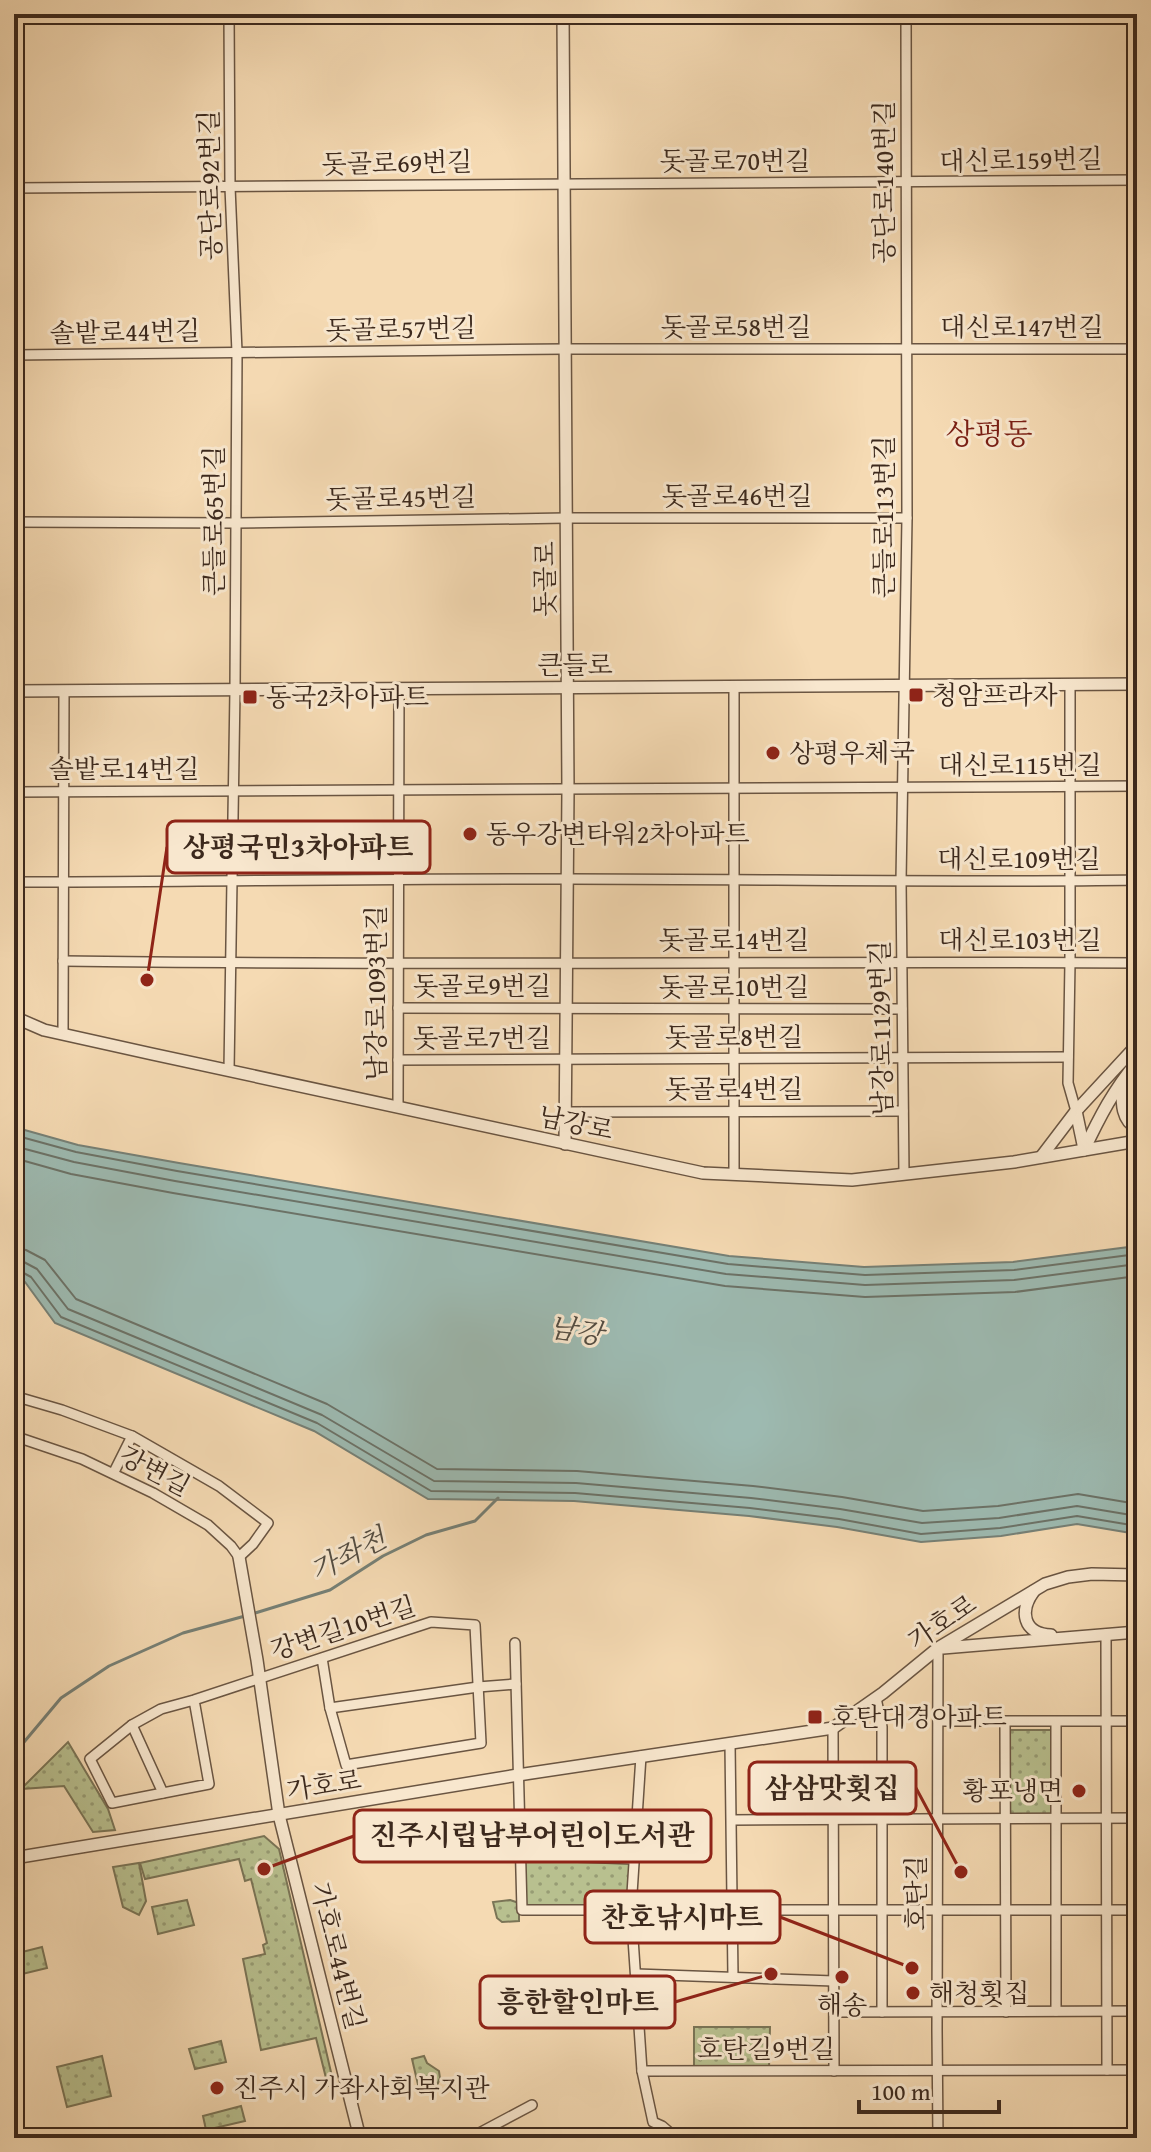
<svg xmlns="http://www.w3.org/2000/svg" width="1151" height="2152" viewBox="0 0 1151 2152" font-family="'Gentium Book Plus','Noto Serif KR',serif">
  <defs>
    <pattern id="green-dots" width="8" height="8" patternUnits="userSpaceOnUse" patternTransform="scale(2)"><rect width="8" height="8" fill="#b8c08f"/><path d="M2 2h.1M6 6h.1" fill="none" stroke="#979c74" stroke-width="1.8" stroke-linecap="round"/></pattern>
  </defs>
  <rect width="100%" height="100%" fill="#f5dab3"/>
  <filter id="stains"><feTurbulence type="fractalNoise" baseFrequency=".0025" numOctaves="4"/><feColorMatrix values="0 0 0 0 .2 0 0 0 0 .09 0 0 0 0 .02 0 0 0 .5 -.17"/></filter>
  <radialGradient id="worn" r=".72"><stop offset=".6" stop-color="#630" stop-opacity="0"/><stop offset="1" stop-color="#630" stop-opacity=".3"/></radialGradient>
  <g fill="url(#green-dots)" stroke="#7a7456" stroke-width="2">
    <rect x="1010" y="1730" width="41" height="85"/>
    <polygon points="68,1742 108,1809 115,1830 93,1832 64,1786 21,1789"/>
    <polygon points="264,1836 279,1849 334,2085 328,2086 316,2038 261,2050 243,1959 265,1954 263,1945 267,1943 251,1879 245,1881 239,1859 145,1879 140,1863"/>
    <polygon points="523,1856 632,1860 629,1908 524,1909"/>
    <polygon points="139,1863 146,1901 139,1915 123,1907 113,1867"/>
    <polygon points="187,1900 194,1925 158,1934 152,1907"/>
    <polygon points="510,1900 519,1903 519,1921 502,1922 497,1918 493,1902"/>
    <polygon points="42,1947 47,1968 14,1976 14,1954"/>
    <polygon points="694,2027 770,2027 769,2069 694,2068"/>
    <polygon points="221,2041 226,2062 195,2069 189,2049"/>
    <polygon points="102,2056 111,2096 67,2107 57,2067"/>
    <polygon points="424,2056 427,2063 439,2071 440,2078 435,2090 420,2093 412,2059"/>
    <polygon points="241,2106 245,2121 206,2130 203,2116"/>
  </g>
  <polygon fill="#9dbab1" stroke="#768076" stroke-width="2" points="14,1127 78,1145 179,1163 729,1256 864,1267 1013,1262 1137,1246 1137,1534 1077,1524 1001,1536 921,1542 837,1527 749,1516 574,1501 428,1499 314,1431 55,1323 25,1282 14,1277"/>
  <g fill="none" stroke-linecap="round" stroke-linejoin="round">
    <g stroke="#6c7267" stroke-width="2">
      <polyline points="14,1135 76,1152 177,1171 728,1264 865,1275 1014,1270 1137,1254"/>
      <polyline points="14,1146 74,1162 175,1181 726,1274 865,1285 1014,1280 1137,1264"/>
      <polyline points="14,1158 71,1174 173,1193 725,1286 865,1297 1015,1292 1137,1276"/>
      <polyline points="14,1248 26,1250 45,1260 76,1299 327,1404 437,1469 577,1471 753,1486 842,1497 923,1511 998,1506 1078,1494 1137,1504"/>
      <polyline points="14,1260 22,1261 37,1269 68,1309 322,1415 434,1481 576,1483 751,1498 840,1509 922,1523 999,1518 1077,1506 1137,1516"/>
      <polyline points="14,1270 20,1271 31,1277 61,1317 317,1423 431,1491 575,1493 750,1508 839,1519 921,1534 1000,1528 1077,1516 1137,1526"/>
    </g>
    <g stroke="#768076" stroke-width="3">
      <polyline points="252,1614 330,1590 383,1556 426,1535 475,1521 498,1498"/>
      <polyline points="14,1754 61,1698 109,1666 183,1633 245,1616"/>
    </g>
    <g stroke="#6a5542" stroke-width="12">
      <g id="minor">
        <polyline points="14,188 1137,180"/>
        <polyline points="14,355 565,349 1137,349"/>
        <polyline points="14,522 236,523 566,518 907,518"/>
        <polyline points="1070,684 1070,962 1068,1083 1076,1111"/>
        <polyline points="734,687 734,1174"/>
        <polyline points="14,792 1137,786"/>
        <path d="M14,882C199,882 384,878 569,879C759,879 948,883 1137,880"/>
        <path d="M63,961C421,966 779,961 1137,963"/>
        <polyline points="398,1008 902,1009"/>
        <polyline points="63,1034 64,691"/>
        <polyline points="398,1060 1068,1057"/>
        <polyline points="229,1070 235,690 237,352 230,187 229,14"/>
        <polyline points="398,1106 399,689"/>
        <polyline points="565,1112 903,1111"/>
        <polyline points="904,1174 901,881 907,518 906,14"/>
        <polyline points="14,1396 62,1410 132,1436 219,1486 268,1523 253,1544 239,1557 231,1546 208,1525 153,1493 82,1459 14,1436"/>
        <polyline points="114,1472 132,1436"/>
        <polyline points="1106,1634 1107,2070"/>
        <polyline points="515,1643 522,1910 1137,1910"/>
        <polyline points="938,1648 937,2030 938,2138"/>
        <polyline points="876,1698 882,1727 882,2012"/>
        <polyline points="194,1700 209,1784 112,1803 90,1759 132,1725 161,1709 194,1700 431,1622 475,1625 481,1743 346,1765 330,1708 322,1658"/>
        <polyline points="330,1708 478,1687 516,1684"/>
        <polyline points="938,1721 1137,1721"/>
        <polyline points="1005,1722 1006,2012"/>
        <polyline points="1056,1722 1056,2011"/>
        <polyline points="132,1725 163,1793"/>
        <polyline points="833,1728 834,2071"/>
        <polyline points="730,1744 733,1977"/>
        <polyline points="641,1756 631,1909 642,2071 653,2122 662,2126 676,2138"/>
        <polyline points="732,1820 1137,1818"/>
        <polyline points="520,1855 634,1859"/>
        <polyline points="636,1974 834,1981"/>
        <polyline points="834,2012 1137,2011"/>
        <polyline points="642,2071 1137,2070"/>
        <polyline points="470,2138 532,2105"/>
      </g>
    </g>
    <g stroke="#6a5542" stroke-width="14">
      <g id="tertiary">
        <polyline points="563,14 568,790 565,1144"/>
        <polyline points="14,18 405,14"/>
        <polyline points="14,691 1137,684"/>
        <polyline points="14,1017 44,1030 152,1054 703,1173 852,1180 1014,1162 1137,1141"/>
        <path d="M1122,1083C1122,1099 1120,1120 1137,1128"/>
        <polyline points="1076,1111 1084,1149"/>
        <path d="M1084,1150C1099,1118 1114,1089 1137,1062"/>
        <polyline points="1041,1157 1076,1111 1137,1045"/>
        <polyline points="239,1557 257,1660 279,1815 360,2138"/>
        <path d="M1034,1591C1019,1611 1023,1634 1051,1635"/>
        <polyline points="943,1648 1137,1632"/>
        <polyline points="14,1858 518,1775 833,1728 883,1693 938,1648 1045,1584 1068,1577 1092,1574 1137,1575"/>
        <polyline points="1131,2138 1137,2136"/>
      </g>
    </g>
    <use href="#minor" stroke="#f8e7ce" stroke-width="9"/>
    <use href="#tertiary" stroke="#f8e7ce" stroke-width="11"/>
  </g>
  <g fill="#8f2418" stroke="#f8e7ce" stroke-width="3">
    <rect x="908" y="687" width="16" height="16" rx="4"/>
    <rect x="242" y="689" width="16" height="16" rx="4"/>
    <circle cx="773" cy="753" r="8"/>
    <circle cx="470" cy="834" r="8"/>
    <rect x="807" y="1709" width="16" height="16" rx="4"/>
    <circle cx="1079" cy="1791" r="8"/>
    <circle cx="842" cy="1977" r="8"/>
    <circle cx="913" cy="1993" r="8"/>
    <circle cx="217" cy="2088" r="8"/>
  </g>
  <g text-anchor="middle" stroke-width="6" stroke-linejoin="round" paint-order="stroke">
    <g font-size="26" fill="#3c291d" stroke="#f8e7ce">
      <text transform="translate(1021 160) rotate(-1)" y="9">대신로159번길</text>
      <text x="735" y="170">돗골로70번길</text>
      <text transform="translate(397 163) rotate(-1)" y="9">돗골로69번길</text>
      <text transform="translate(884 182) rotate(-90)" y="9">공단로140번길</text>
      <text transform="translate(210 185) rotate(-91)" y="9">공단로92번길</text>
      <text x="736" y="336">돗골로58번길</text>
      <text x="1022" y="336">대신로147번길</text>
      <text transform="translate(401 329) rotate(-1)" y="9">돗골로57번길</text>
      <text transform="translate(125 332) rotate(-1)" y="9">솔밭로44번길</text>
      <text x="737" y="505">돗골로46번길</text>
      <text transform="translate(401 498) rotate(-1)" y="9">돗골로45번길</text>
      <text transform="translate(884 517) rotate(-90)" y="9">큰들로113번길</text>
      <text transform="translate(214 521) rotate(-90)" y="9">큰들로65번길</text>
      <text transform="translate(545 579) rotate(-90)" y="9">돗골로</text>
      <text x="575" y="674">큰들로</text>
      <text x="1020" y="774">대신로115번길</text>
      <text x="124" y="778">솔밭로14번길</text>
      <text x="1019" y="868">대신로109번길</text>
      <text x="734" y="949">돗골로14번길</text>
      <text x="1020" y="949">대신로103번길</text>
      <text x="482" y="995">돗골로9번길</text>
      <text x="734" y="996">돗골로10번길</text>
      <text transform="translate(376 993) rotate(-90)" y="9">남강로1093번길</text>
      <text transform="translate(881 1028) rotate(-91)" y="9">남강로1129번길</text>
      <text x="734" y="1046">돗골로8번길</text>
      <text x="482" y="1047">돗골로7번길</text>
      <text x="734" y="1098">돗골로4번길</text>
      <text transform="translate(576 1123) rotate(12)" y="9">남강로</text>
      <text transform="translate(155 1471) rotate(28)" y="9">강변길</text>
      <text transform="translate(942 1622) rotate(-34)" y="9">가호로</text>
      <text transform="translate(343 1628) rotate(-18)" y="9">강변길10번길</text>
      <text transform="translate(324 1785) rotate(-9)" y="9">가호로</text>
      <text transform="translate(916 1893) rotate(-90)" y="9">호탄길</text>
      <text transform="translate(338 1956) rotate(76)" y="9">가호로44번길</text>
      <text x="766" y="2058">호탄길9번길</text>
    </g>
    <g font-size="26" fill="#3c291d" stroke="#f8e7ce" text-anchor="start">
      <text x="932" y="704">청암프라자</text>
      <text x="266" y="706">동국2차아파트</text>
      <text x="789" y="762">상평우체국</text>
      <text x="486" y="843">동우강변타워2차아파트</text>
      <text x="831" y="1726">호탄대경아파트</text>
      <text x="1063" y="1800" text-anchor="end">황포냉면</text>
      <text x="929" y="2002">해청횟집</text>
      <text x="842" y="2014" text-anchor="middle">해송</text>
      <text x="233" y="2097">진주시 가좌사회복지관</text>
    </g>
    <g font-size="28" font-style="italic" fill="#544d42" stroke="#f8e7ce">
      <text transform="translate(576 1330) rotate(9)" y="10">남강</text>
      <text transform="translate(348 1554) rotate(-27)" y="10">가좌천</text>
    </g>
    <g font-size="30" fill="#7a1f14" stroke="#f8e7ce">
      <text x="989" y="444">상평동</text>
    </g>
  </g>
  <path fill="none" stroke="#8f2418" stroke-width="3" d="M147 980L167 847M961 1872L916 1788M264 1869L354 1836M912 1968L780 1917M771 1974L675 2002"/>
  <g fill="#8f2418" stroke="#f8e7ce" stroke-width="3">
    <circle cx="147" cy="980" r="8"/>
    <circle cx="961" cy="1872" r="8"/>
    <circle cx="264" cy="1869" r="8"/>
    <circle cx="912" cy="1968" r="8"/>
    <circle cx="771" cy="1974" r="8"/>
  </g>
  <g fill="#f8e7ce" stroke="#8f2418" stroke-width="3">
    <rect x="167" y="821" width="263" height="52" rx="8"/>
    <rect x="749" y="1762" width="167" height="52" rx="8"/>
    <rect x="354" y="1810" width="357" height="52" rx="8"/>
    <rect x="585" y="1891" width="195" height="52" rx="8"/>
    <rect x="480" y="1976" width="195" height="52" rx="8"/>
  </g>
  <g font-size="28" text-anchor="middle" font-weight="bold" fill="#3c291d">
    <text x="298" y="857">상평국민3차아파트</text>
    <text x="832" y="1798">삼삼맛횟집</text>
    <text x="532" y="1845">진주시립남부어린이도서관</text>
    <text x="682" y="1927">찬호낚시마트</text>
    <text x="578" y="2012">흥한할인마트</text>
  </g>
  <rect width="1151" height="2152" fill="none" stroke="#f5dab3" stroke-width="48"/>
  <rect x="16" y="16" width="1119" height="2120" fill="none" stroke="#3c291d" stroke-width="4"/>
  <rect x="24" y="24" width="1103" height="2104" fill="none" stroke="#3c291d" stroke-width="2"/>
  <path d="M859 2100v12h140v-12" fill="none" stroke="#3c291d" stroke-width="4"/>
  <text x="871" y="2100" font-size="24" fill="#3c291d" stroke="#f8e7ce" stroke-width="6" paint-order="stroke">100 m</text>
  <rect width="100%" height="100%" filter="url(#stains)"/>
  <rect width="100%" height="100%" fill="url(#worn)"/>
</svg>
